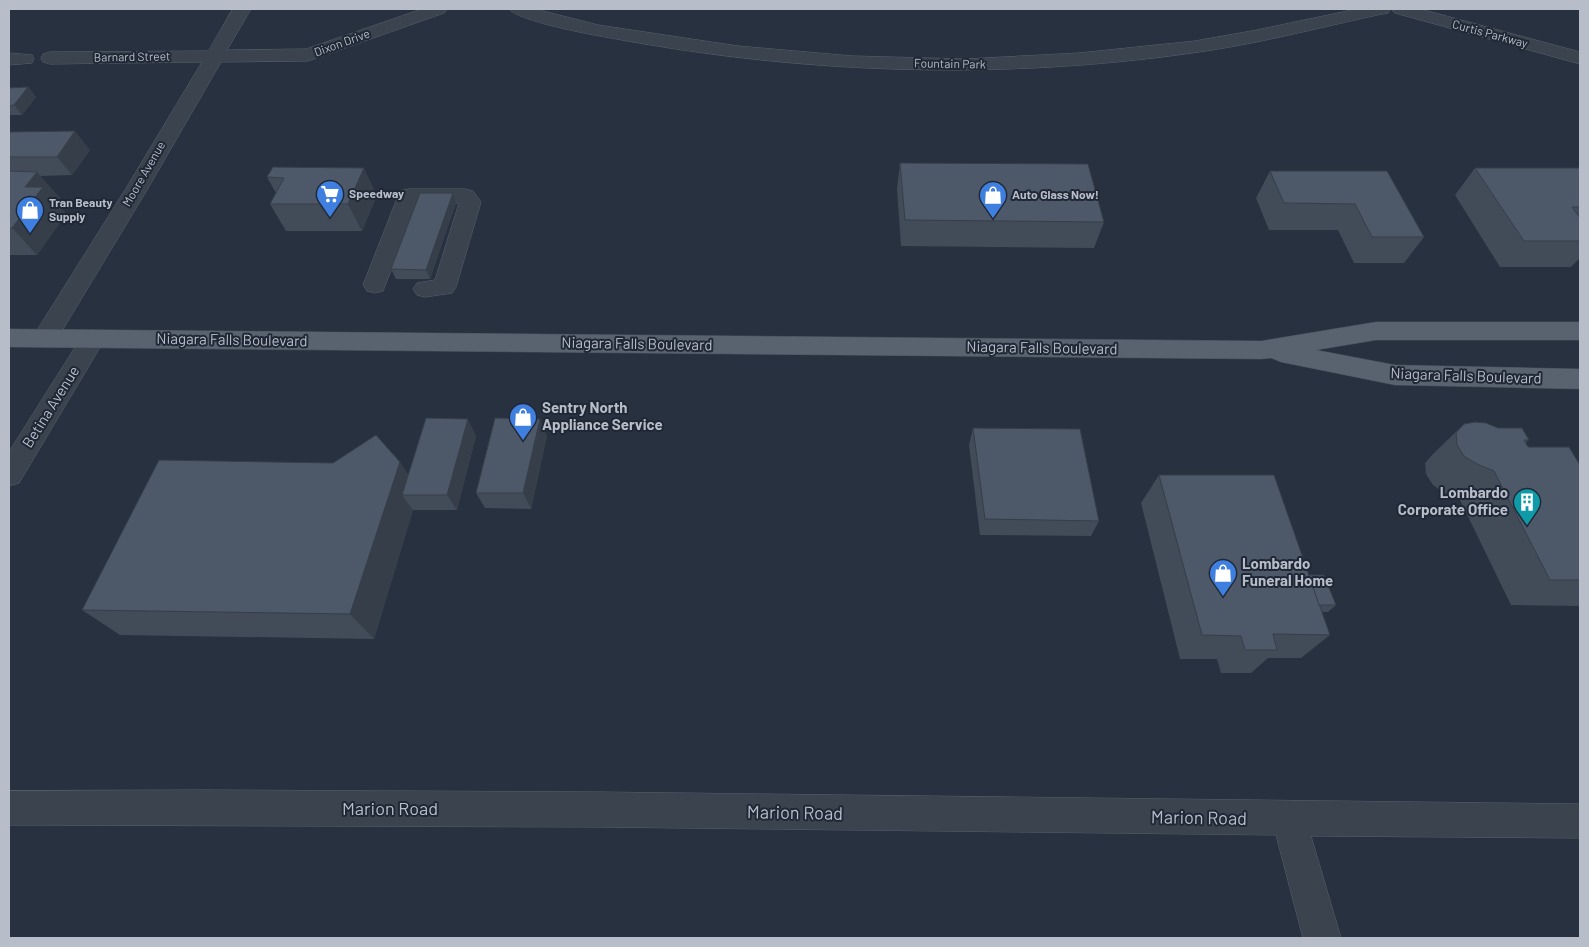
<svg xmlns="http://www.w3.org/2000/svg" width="1589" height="947" viewBox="0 0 1589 947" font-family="Barlow,sans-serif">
  <rect width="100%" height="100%" fill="#27313f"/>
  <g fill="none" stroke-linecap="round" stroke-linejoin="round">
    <g stroke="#59616d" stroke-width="1">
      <g id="minor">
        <polygon points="233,9 251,9 227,50 306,49 422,9 447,9 444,13 308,61 221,62 147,190 54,344 45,347 36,344 33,338 36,332 125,190 202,62 50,64 43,62 41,58 43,54 50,52 208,51"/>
        <path d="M509,9H535L598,25L738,46L852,56L965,59L1079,53L1195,41L1257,30L1357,9H1391L1388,13L1382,14C1326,26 1269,41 1212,50C1012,81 809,75 611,38C593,35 517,21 509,9Z"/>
        <polygon points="1392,9 1420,9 1580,52 1580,64 1395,13"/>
        <polygon points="9,53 32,55 34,59 32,63 9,65"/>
        <polygon points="409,189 465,189 473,191 481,202 456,287 452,293 425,297 417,295 413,289 417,283 435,280 459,203 417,203 383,291 375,293 367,291 363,285 398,196 401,191"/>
        <polygon points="93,330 102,333 105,339 19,483 9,486 9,452 84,333"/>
        <polygon points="205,790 598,792 1580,804 1580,838 1311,836 1341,938 1303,938 1276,835 598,827 9,825 9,791"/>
      </g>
    </g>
    <g stroke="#444c59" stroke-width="1">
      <polygon id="major" points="1376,322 1580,322 1580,340 1376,340 1316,350 1395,365 1580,369 1580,389 1395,385 1281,362 1271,358 1261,359 9,347 9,329 1261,341"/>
    </g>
    <use href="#minor" fill="#3b434f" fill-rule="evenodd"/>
    <use href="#major" fill="#59626f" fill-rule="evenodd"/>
  </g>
  <g fill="#424c59">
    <polygon points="28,87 36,97 22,115 9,115 9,88"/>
    <polygon points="9,132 90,150 72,175 40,176 60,198 56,202 66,214 37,255 9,255"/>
    <polygon points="900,163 1104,222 1094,248 901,246 897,189"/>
    <polygon points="273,167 377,195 362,231 286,231 270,204 276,193 267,177"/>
    <polygon points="1475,168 1580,168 1580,258 1571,267 1500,267 1455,195"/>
    <polygon points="1270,171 1387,171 1424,237 1404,263 1354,263 1338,230 1269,230 1256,198"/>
    <polygon points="453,193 456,203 430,279 396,279 391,269"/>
    <polygon points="1464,424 1529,440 1526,442 1528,447 1580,465 1580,606 1511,605 1460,500 1444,493 1433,485 1426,474 1425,463 1433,454"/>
    <polygon points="973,428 1099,521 1091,536 980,535 969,445"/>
    <polygon points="476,436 457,510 413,510 374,639 120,635 82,610 333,463 400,462 408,475"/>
    <polygon points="547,436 531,509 485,508 476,493"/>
    <polygon points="1159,475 1309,575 1336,605 1328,612 1322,612 1330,635 1301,658 1268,658 1251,673 1221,673 1217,659 1180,659 1141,503"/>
  </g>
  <g fill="#363e49">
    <polygon points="28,87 36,97 22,115 14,105"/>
    <polygon points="75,131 90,150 72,175 57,157"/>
    <polygon points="364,168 377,195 362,231 348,204"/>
    <polygon points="37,172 60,198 56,202 66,214 37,255 12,228 25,187"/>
    <polygon points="453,193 456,203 430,279 426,270"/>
    <polygon points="468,419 476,436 457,510 447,495"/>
    <polygon points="540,419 547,436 531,509 523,493"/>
    <polygon points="400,462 419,491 402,495 413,510 374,639 350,614"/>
  </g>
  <g fill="#4d5868" stroke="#363e49">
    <polygon points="28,87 14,105 9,106 9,88"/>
    <polygon points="75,131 57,157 9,157 9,132"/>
    <polygon points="900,163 1088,164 1104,222 905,220"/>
    <polygon points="273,167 364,168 348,204 270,204 284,178 267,177"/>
    <polygon points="1475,168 1580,168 1580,207 1572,207 1580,218 1580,241 1524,241"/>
    <polygon points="9,171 37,172 25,187 43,187 12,228 9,228"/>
    <polygon points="1270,171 1387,171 1424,237 1372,237 1355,204 1284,203"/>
    <polygon points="420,193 453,193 426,270 391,269"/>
    <polygon points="426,418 468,419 447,495 402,495"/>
    <polygon points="495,418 540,419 523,493 476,493"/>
    <polygon points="1475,422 1486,423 1498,428 1522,428 1529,440 1524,440 1528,447 1569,447 1580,465 1580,580 1550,580 1494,471 1477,464 1464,456 1457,445 1456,433 1464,424"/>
    <polygon points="973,428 1080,429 1099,521 985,519"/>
    <polygon points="376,435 400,462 350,614 82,610 159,460 333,463"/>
    <polygon points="1159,475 1274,475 1330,635 1273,634 1277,650 1245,650 1241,636 1202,635"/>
    <polygon points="1309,575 1324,575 1336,605 1319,605"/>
  </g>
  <defs>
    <g id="supermarket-pin" transform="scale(1.4375)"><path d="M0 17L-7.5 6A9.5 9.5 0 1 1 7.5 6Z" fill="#3f7fe0" stroke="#202835"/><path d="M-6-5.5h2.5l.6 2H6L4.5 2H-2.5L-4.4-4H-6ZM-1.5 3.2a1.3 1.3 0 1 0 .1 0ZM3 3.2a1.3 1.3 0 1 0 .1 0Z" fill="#fff"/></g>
    <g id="shop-pin" transform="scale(1.4375)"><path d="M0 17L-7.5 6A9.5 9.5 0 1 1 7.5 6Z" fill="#3f7fe0" stroke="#202835"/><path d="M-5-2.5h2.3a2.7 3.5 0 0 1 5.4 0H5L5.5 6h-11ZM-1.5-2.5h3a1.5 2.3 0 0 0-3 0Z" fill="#fff"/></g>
    <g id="building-pin" transform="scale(1.4375)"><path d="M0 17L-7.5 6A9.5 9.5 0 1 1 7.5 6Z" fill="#0f9aa8" stroke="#202835"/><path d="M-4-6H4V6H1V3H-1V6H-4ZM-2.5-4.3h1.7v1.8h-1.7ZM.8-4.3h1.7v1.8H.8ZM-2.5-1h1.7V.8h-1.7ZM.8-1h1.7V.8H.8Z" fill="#fff"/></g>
  </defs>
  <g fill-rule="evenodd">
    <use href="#supermarket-pin" x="330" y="194"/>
    <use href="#shop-pin" x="993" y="195"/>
    <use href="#shop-pin" x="30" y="210"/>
    <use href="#shop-pin" x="523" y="417"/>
    <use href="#building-pin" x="1527" y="502"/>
    <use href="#shop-pin" x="1223" y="573"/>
  </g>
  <g text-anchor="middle" stroke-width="4" stroke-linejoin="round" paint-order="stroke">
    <g font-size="12" fill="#b7beca" stroke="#202835">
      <text transform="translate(1490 34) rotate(15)" y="4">Curtis Parkway</text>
      <text transform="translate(342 43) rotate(-20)" y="4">Dixon Drive</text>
      <text transform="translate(132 57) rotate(-1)" y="4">Barnard Street</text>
      <text transform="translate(950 64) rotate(1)" y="4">Fountain Park</text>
      <text transform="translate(144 174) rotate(-60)" y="4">Moore Avenue</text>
    </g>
    <g font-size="12" font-weight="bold" fill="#b7beca" stroke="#202835" text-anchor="start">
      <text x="349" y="198">Speedway</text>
      <text x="1012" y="199">Auto Glass Now!</text>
      <text x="49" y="207">Tran Beauty<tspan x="49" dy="14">Supply</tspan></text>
    </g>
    <g font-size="15" fill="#b7beca" stroke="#202835">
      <text transform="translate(232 340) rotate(1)" y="5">Niagara Falls Boulevard</text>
      <text transform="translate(637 344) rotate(1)" y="5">Niagara Falls Boulevard</text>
      <text transform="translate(1042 348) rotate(1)" y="5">Niagara Falls Boulevard</text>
      <text transform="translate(1466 376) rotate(2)" y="5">Niagara Falls Boulevard</text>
      <text transform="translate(51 407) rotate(-58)" y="5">Betina Avenue</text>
    </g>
    <g font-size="15" font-weight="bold" fill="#b7beca" stroke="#202835" text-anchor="start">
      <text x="542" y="413">Sentry North<tspan x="542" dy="17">Appliance Service</tspan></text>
      <text x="1508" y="498" text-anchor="end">Lombardo<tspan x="1508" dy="17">Corporate Office</tspan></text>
      <text x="1242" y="569">Lombardo<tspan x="1242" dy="17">Funeral Home</tspan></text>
    </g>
    <g font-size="18" fill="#b7beca" stroke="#202835">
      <text x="390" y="815">Marion Road</text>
      <text transform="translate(795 813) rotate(1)" y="6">Marion Road</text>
      <text transform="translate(1199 818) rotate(1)" y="6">Marion Road</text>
    </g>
  </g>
  <rect width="1589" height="947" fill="none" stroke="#b7beca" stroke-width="20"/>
</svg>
